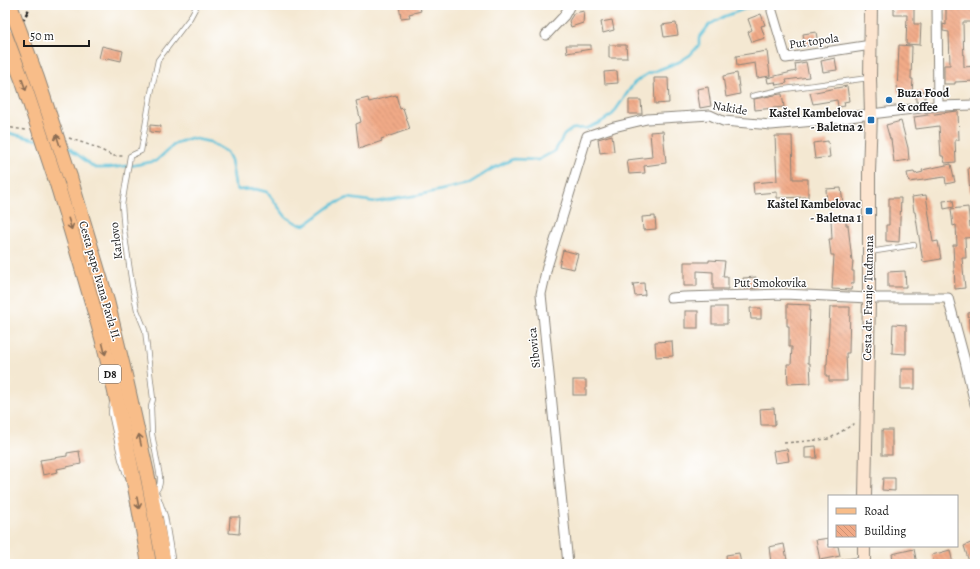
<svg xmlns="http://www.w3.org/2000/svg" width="980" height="569" viewBox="0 0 980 569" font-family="Alegreya,serif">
  <defs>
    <pattern id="building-back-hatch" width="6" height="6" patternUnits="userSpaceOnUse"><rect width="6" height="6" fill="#f1aa87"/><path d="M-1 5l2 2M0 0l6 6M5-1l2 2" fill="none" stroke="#ce9274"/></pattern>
  </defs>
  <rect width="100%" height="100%" fill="#fff"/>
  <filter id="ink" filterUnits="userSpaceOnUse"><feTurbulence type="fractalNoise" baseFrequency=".025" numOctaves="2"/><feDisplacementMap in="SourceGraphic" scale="8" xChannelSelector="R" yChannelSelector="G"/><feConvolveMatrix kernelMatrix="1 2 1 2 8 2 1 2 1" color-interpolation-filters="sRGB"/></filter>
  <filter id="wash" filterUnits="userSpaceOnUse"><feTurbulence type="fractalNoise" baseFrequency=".012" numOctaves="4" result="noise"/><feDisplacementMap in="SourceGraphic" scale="16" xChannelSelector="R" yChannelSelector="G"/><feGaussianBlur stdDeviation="0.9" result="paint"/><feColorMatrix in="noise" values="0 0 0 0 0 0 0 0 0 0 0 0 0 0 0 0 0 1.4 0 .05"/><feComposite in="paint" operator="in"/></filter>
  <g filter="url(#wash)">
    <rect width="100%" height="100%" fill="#f4e8d2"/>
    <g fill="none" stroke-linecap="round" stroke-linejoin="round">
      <g stroke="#5bc1d9" stroke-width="2.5">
        <polyline points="5,132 37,140"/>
        <polyline points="66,148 69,148 95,168 109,168 135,165 156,161 176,143 191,138 210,142 227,152 231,160 235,184 238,190 255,189 267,192 286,217 298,224 305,225 332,205 348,198 376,202 419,195 468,184 492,169 513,159 538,160 555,151 564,135 572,129 588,128 601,122 613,114 634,83 647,74 679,62 690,55 699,45 699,38 709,25 723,17 755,5"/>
      </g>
    </g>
    <g id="blocks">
      <g fill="url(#building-back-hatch)">
        <polygon points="399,5 419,5 421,11 409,14 410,17 401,18"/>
        <polygon points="894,5 914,5 914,24 921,24 920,45 906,44 907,15 894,15"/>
        <polygon points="946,5 974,5 975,22 963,22 964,67 975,66 975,81 955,82 955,84 944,84 944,65 950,65 949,32 943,31 943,24 946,25"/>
        <polygon points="584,11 583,23 571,27 569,21 574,13"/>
        <polygon points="761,14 765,25 761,26 765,38 752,42 748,32 752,30 748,19"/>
        <polygon points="612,20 614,30 603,33 601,22"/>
        <polygon points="676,23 678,35 664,37 662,25"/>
        <polygon points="816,32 818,44 805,46 803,34"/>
        <polygon points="566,45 591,45 591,49 567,53"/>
        <polygon points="609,45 626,45 627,58 609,58"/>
        <polygon points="899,45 912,46 911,79 913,79 912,93 897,93"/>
        <polygon points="102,46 123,51 121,61 108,58 107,60 99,58"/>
        <polygon points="767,51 770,76 757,78 755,63 737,66 736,56"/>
        <polygon points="835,58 837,70 823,72 821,61"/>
        <polygon points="806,62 809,77 786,80 787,83 776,85 775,82 768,83 767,78 796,71 795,64"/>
        <polygon points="617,71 618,83 605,84 604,72"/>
        <polygon points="737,73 740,94 726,97 723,76"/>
        <polygon points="654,78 668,78 669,103 655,104"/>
        <polygon points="847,86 849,101 844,102 845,106 838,107 837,100 813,104 810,93"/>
        <polygon points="708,87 711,106 700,108 697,89"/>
        <polygon points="916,91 925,91 925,101 916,102"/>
        <polygon points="780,94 782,94 784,107 755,110 754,99"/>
        <polygon points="396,95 400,109 403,108 410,129 381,139 382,141 359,149 356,124 361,122 356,101 368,98 369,102"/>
        <polygon points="629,100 641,100 642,114 629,114"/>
        <polygon points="958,111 959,140 955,140 956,162 945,163 943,156 941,156 939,126 916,129 914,117 949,112"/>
        <polygon points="901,121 908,148 909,160 894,162 891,139 890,139 886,125"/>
        <polygon points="150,125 161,126 160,133 150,132"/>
        <polygon points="663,131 666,163 644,166 645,173 629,174 627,160 652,157 650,132"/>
        <polygon points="612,135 614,151 600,153 598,139"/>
        <polygon points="775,136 792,136 793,179 808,179 808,197 777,198 777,192 754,194 753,183 777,181"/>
        <polygon points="828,141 830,157 815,159 813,143"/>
        <polygon points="951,164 955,182 946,184 945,177 909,182 907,173 914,172 915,174 923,172 922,170"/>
        <polygon points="975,167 975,193 970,193 968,168"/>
        <polygon points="841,188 843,204 827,205 826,189"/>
        <polygon points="926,195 933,242 938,241 941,259 923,262 915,212 914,212 912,197"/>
        <polygon points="889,198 901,198 899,242 886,241 886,225 889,225"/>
        <polygon points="953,200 954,207 944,209 943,201"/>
        <polygon points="968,207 970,227 975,226 975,237 965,238 966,258 962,258 965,288 955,289 953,245 957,245 956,225 953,226 951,209"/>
        <polygon points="655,216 656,229 643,230 642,217"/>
        <polygon points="846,218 846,225 848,225 852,261 853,261 852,271 854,271 854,283 852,283 851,290 832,289 834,255 831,255 829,239 832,239 831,219"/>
        <polygon points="563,250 578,254 574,269 559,266"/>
        <polygon points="709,260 725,261 723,277 728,277 728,289 713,289 713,272 697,271 697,286 684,286 684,262 709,262"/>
        <polygon points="905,271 906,287 888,287 888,272"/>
        <polygon points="756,277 757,288 744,289 743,278"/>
        <polygon points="644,283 645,295 635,296 633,284"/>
        <polygon points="787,304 810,305 808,363 810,363 811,383 788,384 787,364 791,364 792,347 789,347 789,326 787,326"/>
        <rect x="712" y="307" width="15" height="17"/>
        <polygon points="830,307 850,307 849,353 846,353 847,381 829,381 829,376 826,376 826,364 827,364"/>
        <polygon points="750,308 761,308 761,319 751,319"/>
        <rect x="685" y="311" width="13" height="17"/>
        <polygon points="975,312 975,335 970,335 968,313"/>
        <polygon points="893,324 906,325 906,354 892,353"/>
        <polygon points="672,341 673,356 656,357 655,342"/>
        <rect x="901" y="369" width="14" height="20"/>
        <rect x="573" y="380" width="13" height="15"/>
        <polygon points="774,408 775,425 761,425 760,409"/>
        <rect x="882" y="430" width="10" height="25"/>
        <polygon points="816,446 817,458 805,458 805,447"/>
        <polygon points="787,449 789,461 775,463 773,451"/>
        <polygon points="79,451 81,464 57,469 58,472 43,475 40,460 67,456 67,453"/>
        <polygon points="883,478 895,478 895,491 882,490"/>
        <polygon points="230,517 240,517 239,534 229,533"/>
        <polygon points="829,538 829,546 838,546 840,556 820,560 816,540"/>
        <polygon points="975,541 975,559 969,562 964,546"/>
        <polygon points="784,544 787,560 771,563 769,547"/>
        <polygon points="914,549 917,564 894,564 892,554"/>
        <polygon points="950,550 953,564 934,564 932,555"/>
        <polygon points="739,553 741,564 727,564 726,555"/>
      </g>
    </g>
  </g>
  <g filter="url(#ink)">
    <use href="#blocks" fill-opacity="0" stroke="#888277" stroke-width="1"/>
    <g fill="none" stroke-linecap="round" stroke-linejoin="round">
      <g stroke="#888277" stroke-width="6">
        <g id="service">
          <polyline points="752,96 785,89 869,78"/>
          <polyline points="870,252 914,245"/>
          <polyline points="112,403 111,413 121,459 126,474"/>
          <path d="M156,491C160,486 160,483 160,477L152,434L151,407L153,399L145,330L137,310L132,285L124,230L122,205L130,156L141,151L150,98L158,60L190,18L197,5"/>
          <polyline points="157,494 165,516 173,564"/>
        </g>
      </g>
      <g stroke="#888277" stroke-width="11">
        <g id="minor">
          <polyline points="937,5 938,106"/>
          <polyline points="772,11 786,58 871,45"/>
          <polyline points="546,35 564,16 570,5"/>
          <polyline points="671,298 684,297 784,294 869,298 948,298 965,361 975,404"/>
          <polyline points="568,564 541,294 547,267 587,136 614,127 647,119 710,115 723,121 771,125 836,119 871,114 938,106 975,105"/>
          <polyline points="845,564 864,562"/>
        </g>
      </g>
      <g stroke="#888277" stroke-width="14">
        <g id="secondary">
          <polyline points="865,496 869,298 869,172 871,114 870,78 871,5"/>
          <polyline points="864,564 864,546"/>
        </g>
      </g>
      <g stroke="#888277" stroke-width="16">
        <g id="primary">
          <polyline points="70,177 107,301 124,371 148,478 164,564"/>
          <path d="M58,187C73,237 88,287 102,338C121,413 136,488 149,564"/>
        </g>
      </g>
      <g stroke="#888277" stroke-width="1.5" stroke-dasharray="3 3" stroke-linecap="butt">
        <polyline points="5,127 26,130"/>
        <polyline points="69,138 95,147 113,156 124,156"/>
        <polyline points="784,443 829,439 857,422"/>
      </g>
      <use href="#service" stroke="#fff" stroke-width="4.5"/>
      <use href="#minor" stroke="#fff" stroke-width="9"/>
      <use href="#secondary" stroke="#fce5d0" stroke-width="12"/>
      <use href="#primary" stroke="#f8bd89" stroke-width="14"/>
      <polyline stroke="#1c1c1c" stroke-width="2.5" stroke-dasharray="6 3" stroke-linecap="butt" points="5,55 31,5"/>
      <g stroke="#888277" stroke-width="16" stroke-linecap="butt">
        <g id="primary-bridge">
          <polyline points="10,5 37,78 70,177"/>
          <polyline points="5,35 23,82 58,187"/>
        </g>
      </g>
      <use href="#primary-bridge" stroke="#f8bd89" stroke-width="14"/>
    </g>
    <defs><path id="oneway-shaft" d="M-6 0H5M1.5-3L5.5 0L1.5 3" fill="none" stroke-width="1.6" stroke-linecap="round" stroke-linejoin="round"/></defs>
    <g stroke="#8a6c52">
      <use href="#oneway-shaft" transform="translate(24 85) rotate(70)"/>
      <use href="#oneway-shaft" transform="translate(58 140) rotate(-108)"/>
      <use href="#oneway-shaft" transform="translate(70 224) rotate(73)"/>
      <use href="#oneway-shaft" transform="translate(104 349) rotate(76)"/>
      <use href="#oneway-shaft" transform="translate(140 440) rotate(-102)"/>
      <use href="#oneway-shaft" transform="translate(138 503) rotate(79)"/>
    </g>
  </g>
  <g fill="#1f6fb2" stroke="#fff" stroke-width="1.5">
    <circle cx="889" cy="100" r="4"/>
    <rect x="867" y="116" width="8" height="8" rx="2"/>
    <rect x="865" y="207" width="8" height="8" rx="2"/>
  </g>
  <g text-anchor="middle" stroke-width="3" stroke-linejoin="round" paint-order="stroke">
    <rect fill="#fff" stroke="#606060" stroke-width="1" x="99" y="365" width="22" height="18" rx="3"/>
    <g font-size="11" font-weight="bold" fill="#1c1c1c">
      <text x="110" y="378">D8</text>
    </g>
    <g font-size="12" fill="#1c1c1c" stroke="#fff">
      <text transform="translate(814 41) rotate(-8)" y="4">Put topola</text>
      <text transform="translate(730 108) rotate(10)" y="4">Nakide</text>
      <text transform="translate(116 241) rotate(-97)" y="4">Karlovo</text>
      <text transform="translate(100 281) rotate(74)" y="4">Cesta pape Ivana Pavla II.</text>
      <text x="770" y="287">Put Smokovika</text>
      <text transform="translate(868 298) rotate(-89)" y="4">Cesta dr. Franje Tuđmana</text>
      <text transform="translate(534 348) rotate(-96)" y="4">Sibovica</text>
    </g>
    <g font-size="12" font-weight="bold" fill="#1c1c1c" stroke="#fff" text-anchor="end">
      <text x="897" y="97" text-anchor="start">Buza Food<tspan x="897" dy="14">&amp; coffee</tspan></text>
      <text x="863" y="117">Kaštel Kambelovac<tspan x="863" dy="14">- Baletna 2</tspan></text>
      <text x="861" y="208">Kaštel Kambelovac<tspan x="861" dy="14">- Baletna 1</tspan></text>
    </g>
  </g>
  <rect width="980" height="569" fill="none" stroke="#fff" stroke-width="20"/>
  <rect x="828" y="495" width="130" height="52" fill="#ffffff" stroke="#a4a4a4"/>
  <rect x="836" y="508" width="20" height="6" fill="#f8bd89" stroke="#a4a4a4"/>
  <text x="864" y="515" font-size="12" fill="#1c1c1c">Road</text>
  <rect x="836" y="525" width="20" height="12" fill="url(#building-back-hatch)" stroke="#a4a4a4"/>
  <text x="864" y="535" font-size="12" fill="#1c1c1c">Building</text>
  <path d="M24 40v6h65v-6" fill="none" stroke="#1c1c1c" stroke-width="2"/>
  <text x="30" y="40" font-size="12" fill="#1c1c1c" stroke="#ffffff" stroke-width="3" paint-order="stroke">50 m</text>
</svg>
